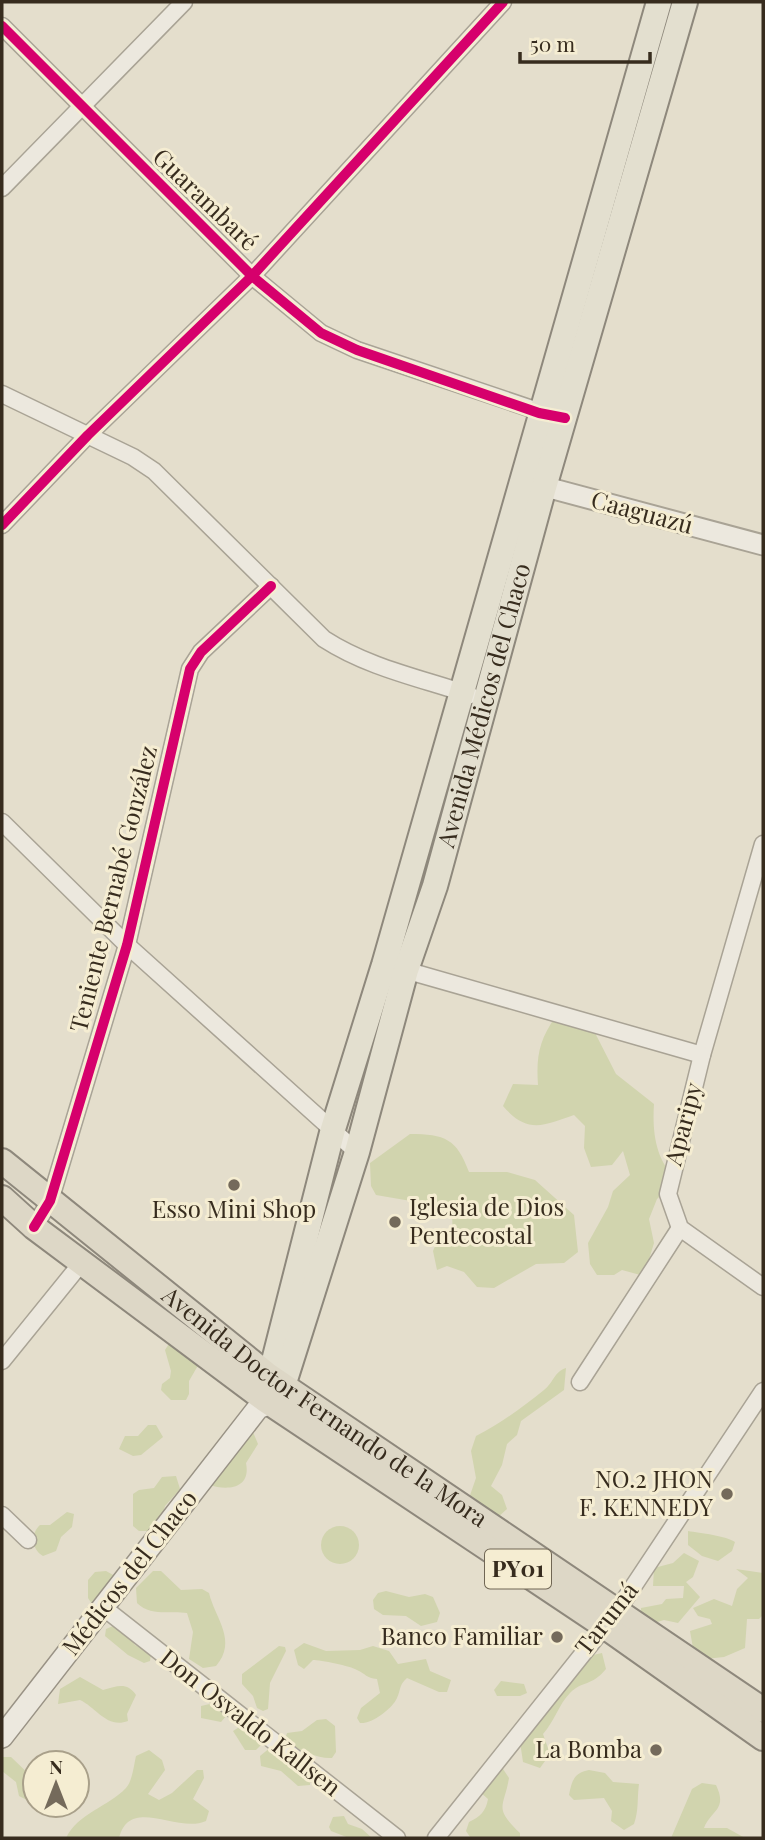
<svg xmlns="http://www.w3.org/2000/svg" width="765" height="1840" viewBox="0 0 765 1840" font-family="'Playfair Display',serif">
  <rect width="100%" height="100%" fill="#e4decc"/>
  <g fill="#d1d4ae">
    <path d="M556,1016L592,1027L616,1074L654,1104C652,1133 656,1161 677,1180L657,1199L649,1219L654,1243L644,1276L622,1270L614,1275H597L590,1264L588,1243L608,1207L613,1191L630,1175L623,1151L612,1165L591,1167L584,1148L585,1126L574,1115C543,1126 527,1134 503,1106L513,1084L538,1085C536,1057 539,1040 556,1016Z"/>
    <path d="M410,1134C445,1134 457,1139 469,1172H507L535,1180L574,1215L578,1252L564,1263L536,1264L494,1288L477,1287L464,1272L447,1266L437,1270L433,1251L438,1239H453L452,1213L440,1206L376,1195L371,1186L370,1163Z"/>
    <polygon points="172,1339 200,1362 189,1381 189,1394 186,1400 171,1400 161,1390 162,1384 170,1378 171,1371 165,1350"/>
    <path d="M566,1368L564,1390L521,1421L517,1435L507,1444L502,1465L491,1486L502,1495L507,1509L497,1518L468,1501L476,1478L471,1451L476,1436C501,1423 523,1407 544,1390C554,1382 554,1372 566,1368Z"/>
    <polygon points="148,1425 156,1425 163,1437 141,1455 133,1456 119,1449 125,1436 138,1436"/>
    <path d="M246,1429L253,1432L258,1444L246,1463C251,1488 229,1491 209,1485Z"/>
    <polygon points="176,1476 180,1489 165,1506 161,1520 153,1531 139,1531 133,1526 133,1494 139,1490 154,1488 162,1477"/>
    <path d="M67,1512L74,1514L72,1527L61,1537L56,1551L43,1556C32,1550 30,1534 40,1525H50Z"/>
    <circle cx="340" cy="1545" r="19"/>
    <path d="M688,1531C700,1533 727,1536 735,1542L732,1551L718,1561L702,1556L688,1545Z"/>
    <polygon points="684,1553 699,1561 693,1577 686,1582 700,1597 678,1623 664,1620 654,1623 641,1615 641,1608 662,1604 666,1599 683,1598 684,1586 653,1586 654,1568 673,1563"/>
    <polygon points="736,1569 763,1573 763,1615 759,1619 747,1619 745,1648 724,1657 705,1659 693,1648 690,1631 712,1624 710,1619 698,1616 693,1608 714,1599 732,1606 737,1589 748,1578"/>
    <polygon points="106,1571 115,1576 100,1603 92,1604 88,1598 88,1580 95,1572"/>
    <path d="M153,1571H161L181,1590L202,1589L209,1593C215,1618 238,1641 216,1666L203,1668L189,1659L193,1632L187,1613C170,1610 151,1617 137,1603L136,1588Z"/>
    <polygon points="386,1591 409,1597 425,1594 433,1597 440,1613 437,1622 421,1626 406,1616 383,1615 374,1609 373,1600 378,1593"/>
    <polygon points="113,1626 122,1627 135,1645 151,1654 150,1661 144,1663 128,1655 105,1636 106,1629"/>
    <path d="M304,1643L326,1651L360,1650L373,1646L389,1651L398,1664L426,1659L430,1671L451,1680L447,1692H439L407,1678C399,1685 401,1689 397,1698C392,1709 372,1724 360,1723L357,1718L361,1708L380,1693L377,1679C366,1678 366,1674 357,1670C351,1666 320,1660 313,1660L304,1669L298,1665L294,1650Z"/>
    <polygon points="279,1646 285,1647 286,1651 270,1683 268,1709 263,1711 257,1708 253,1696 242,1684 242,1674"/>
    <path d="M602,1653L606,1669C591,1687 583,1680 570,1693C559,1704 554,1722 543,1734L550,1754L540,1768L523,1762L520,1742L589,1656Z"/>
    <path d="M80,1677L103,1690C118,1686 127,1682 136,1695L127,1714L128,1721C107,1729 97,1708 80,1700L58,1704L60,1689Z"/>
    <polygon points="501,1681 524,1684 527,1693 520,1696 497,1696 494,1690"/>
    <polygon points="214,1703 226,1710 227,1715 221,1722 201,1718 201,1706"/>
    <path d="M326,1719L335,1726L336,1752L332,1758C318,1759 302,1750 288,1745L285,1739L287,1733L302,1731L317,1720Z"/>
    <polygon points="244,1724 262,1744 256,1750 245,1750 233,1731"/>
    <polygon points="271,1747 310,1779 310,1785 298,1786 281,1771 261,1766 260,1756"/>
    <path d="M149,1750L162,1760L165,1770L148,1794L159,1800L172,1793L197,1770H203L204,1778L193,1799L209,1811L206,1821C177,1834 130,1795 119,1838H66C78,1813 108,1807 126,1788C132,1782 134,1765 136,1756Z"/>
    <polygon points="2,1757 11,1757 35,1780 35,1804 19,1796 16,1782 2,1771"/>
    <path d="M489,1764L501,1766L509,1778C504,1808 493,1807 520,1833V1838L470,1837L466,1831L469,1822C480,1817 486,1811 488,1799L473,1786C475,1774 476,1769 489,1764Z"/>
    <path d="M589,1770L605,1773L613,1782L639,1784C637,1798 639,1810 634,1824L624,1830L611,1821L612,1811L604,1798L574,1800L569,1795C572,1780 574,1773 589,1770Z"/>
    <path d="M702,1783L716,1785C728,1810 711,1810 704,1828H727L745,1838H671L692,1789Z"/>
    <polygon points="344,1816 348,1824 362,1829 372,1838 349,1838 331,1831 329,1827 333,1817"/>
  </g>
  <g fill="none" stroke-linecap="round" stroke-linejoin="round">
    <g stroke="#a9a395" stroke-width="19">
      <g id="minor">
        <polyline points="2,26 252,276 321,333 357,350 550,415"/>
        <polyline points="2,188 184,2"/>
        <path d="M2,394L133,457L154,471L324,639C369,668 420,678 470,695"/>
        <polyline points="2,525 88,435 252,276 503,2"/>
        <polyline points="2,822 127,945 357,1152"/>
        <polyline points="763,844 702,1055 668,1194 680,1228 763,1287"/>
        <polyline points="398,968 702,1055"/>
        <polyline points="34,1227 50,1201 127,945 190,669 201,652 271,586"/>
        <polyline points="2,1361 83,1261"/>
        <polyline points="580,1382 680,1228"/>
        <polyline points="2,1515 28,1540"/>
        <polyline points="104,1608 397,1838"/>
        <polyline points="436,1838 617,1611 763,1391"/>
      </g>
    </g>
    <g stroke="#a9a395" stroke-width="23">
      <polyline id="tertiary" points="531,483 763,545"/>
    </g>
    <g stroke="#999285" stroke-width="24">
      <polyline id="secondary" points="2,1737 258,1408 270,1403"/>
    </g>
    <g stroke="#8e887c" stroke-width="28">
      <g id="primary">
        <polyline points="273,1365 333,1129 384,965 659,2"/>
        <path id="s1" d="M271,1402L283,1386L357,1152L406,970L435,886L544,487L685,2"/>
      </g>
    </g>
    <g stroke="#8e887c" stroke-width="28">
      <g id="trunk">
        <path id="s2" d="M2,1161L269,1376L763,1710"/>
        <polyline points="2,1198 34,1227 264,1399 603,1625 763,1738"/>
      </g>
    </g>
    <use href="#minor" stroke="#ece8de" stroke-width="16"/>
    <use href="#tertiary" stroke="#ece8de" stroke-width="19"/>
    <use href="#secondary" stroke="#ece8de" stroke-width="21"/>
    <use href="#primary" stroke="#e3dfcf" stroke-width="24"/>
    <use href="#trunk" stroke="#ddd7c6" stroke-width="24"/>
    <g stroke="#f5edd2" stroke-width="15">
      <g id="cycleway">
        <polyline points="2,26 252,276 321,333 357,350 539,413 565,418"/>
        <polyline points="2,525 88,435 252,276 503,2"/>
        <polyline points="34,1227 50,1201 127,945 190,669 201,652 271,586"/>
      </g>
    </g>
    <use href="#cycleway" stroke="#d6006c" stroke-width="10"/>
  </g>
  <g fill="#746a5b" stroke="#f5edd2" stroke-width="2.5">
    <circle cx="234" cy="1185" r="7"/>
    <circle cx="395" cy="1222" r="7"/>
    <circle cx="727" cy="1494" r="7"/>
    <circle cx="557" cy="1637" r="7"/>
    <circle cx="656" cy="1750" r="7"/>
  </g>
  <g text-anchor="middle" stroke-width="6" stroke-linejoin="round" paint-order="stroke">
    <rect fill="#f5edd2" stroke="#706654" stroke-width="2" x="485" y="1549.5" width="66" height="39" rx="5"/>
    <g font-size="23" font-weight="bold" fill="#372c1e">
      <text x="518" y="1577">PY01</text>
    </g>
    <g font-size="24" fill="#372c1e" stroke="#f5edd2">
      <text transform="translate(205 200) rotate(44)" y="8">Guarambaré</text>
      <text transform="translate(642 513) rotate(15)" y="8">Caaguazú</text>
      <text dy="8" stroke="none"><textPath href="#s1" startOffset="730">Avenida Médicos del Chaco</textPath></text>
      <text transform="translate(114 889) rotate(-76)" y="8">Teniente Bernabé González</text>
      <text transform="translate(684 1124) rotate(-75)" y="8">Aparipy</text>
      <text dy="8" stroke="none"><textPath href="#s2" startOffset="406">Avenida Doctor Fernando de la Mora</textPath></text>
      <text transform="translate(130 1573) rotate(-52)" y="8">Médicos del Chaco</text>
      <text transform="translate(607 1619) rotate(-52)" y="8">Tarumá</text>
      <text transform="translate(250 1723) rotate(38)" y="8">Don Osvaldo Kallsen</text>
    </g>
    <g font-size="24" fill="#372c1e" stroke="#f5edd2" text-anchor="end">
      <text x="409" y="1216" text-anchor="start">Iglesia de Dios<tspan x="409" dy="28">Pentecostal</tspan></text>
      <text x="234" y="1218" text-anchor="middle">Esso Mini Shop</text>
      <text x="713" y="1488">NO.2 JHON<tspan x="713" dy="28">F. KENNEDY</tspan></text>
      <text x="543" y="1645">Banco Familiar</text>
      <text x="642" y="1758">La Bomba</text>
    </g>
  </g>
  <rect width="765" height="1840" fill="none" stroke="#372c1e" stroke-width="7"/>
  <g transform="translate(56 1784)"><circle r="33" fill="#f5edd2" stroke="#a9a08a" stroke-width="2"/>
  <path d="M0-5L12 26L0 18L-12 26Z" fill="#746a5b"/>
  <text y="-10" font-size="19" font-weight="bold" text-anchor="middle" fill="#372c1e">N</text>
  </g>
  <path d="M520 52v10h130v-10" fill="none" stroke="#372c1e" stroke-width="3.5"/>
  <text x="530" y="52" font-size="21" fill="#372c1e" stroke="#f5edd2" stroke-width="5" paint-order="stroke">50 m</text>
</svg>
